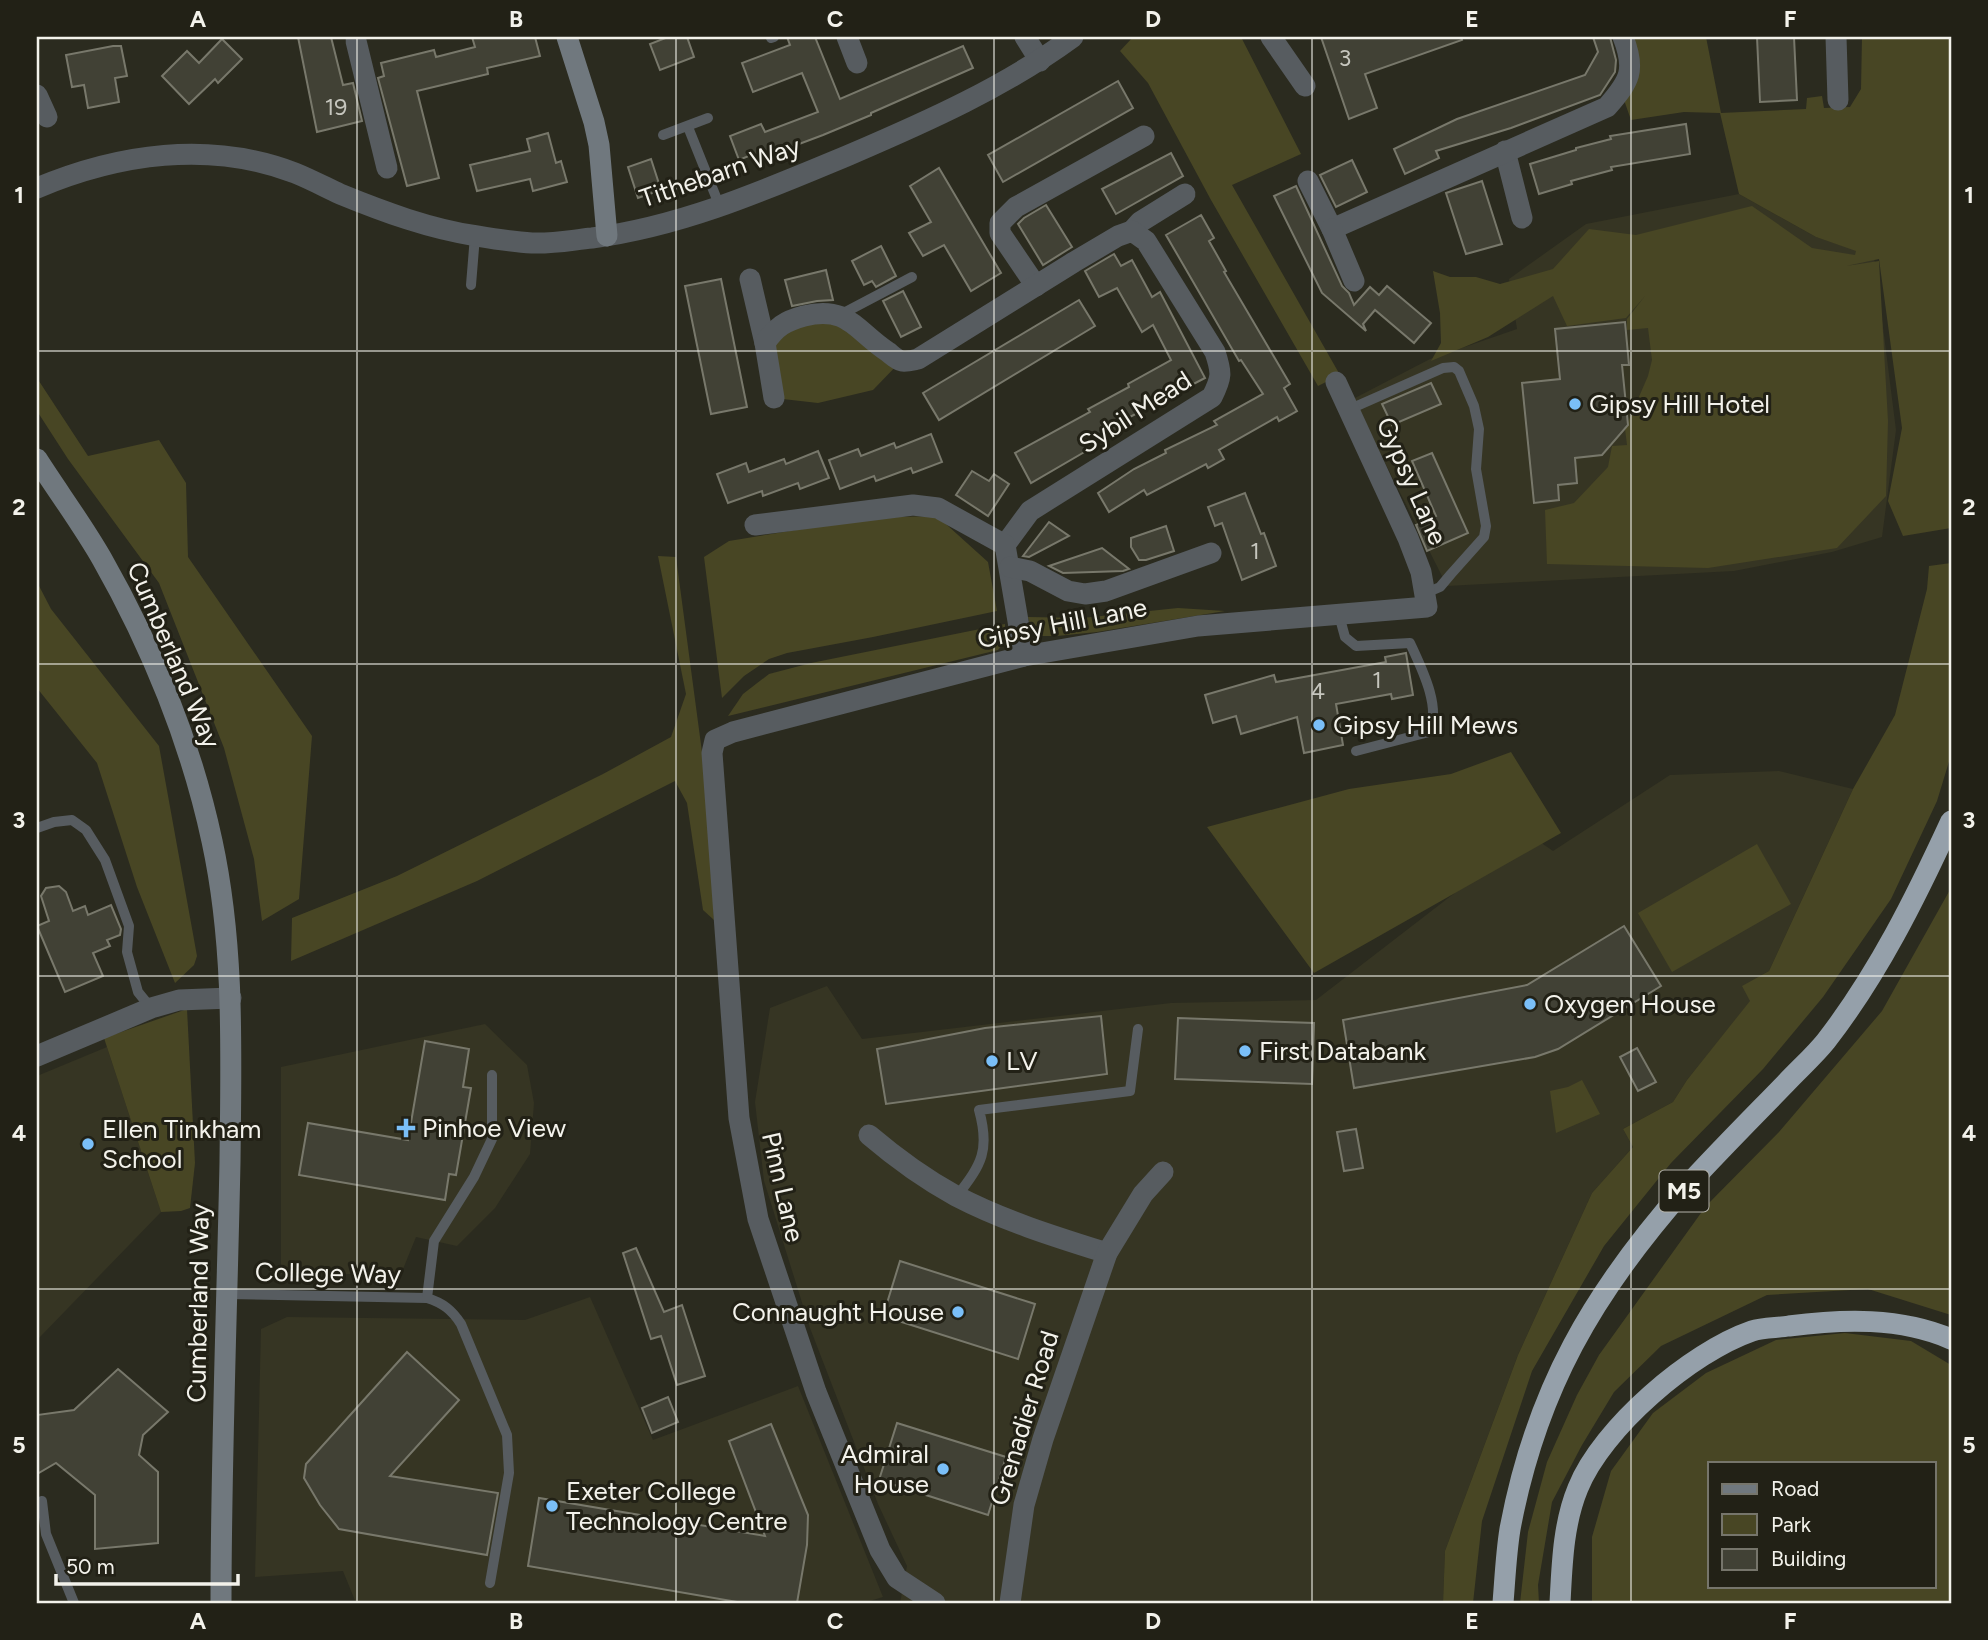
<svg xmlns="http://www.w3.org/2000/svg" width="1988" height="1640" viewBox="0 0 1988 1640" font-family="Figtree,sans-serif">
  <rect width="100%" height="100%" fill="#2b2b1f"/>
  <g fill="#363523">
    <polygon points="1739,194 1816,237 1874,256 1896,430 1882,537 1832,552 1734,571 1447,586 1353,399 1430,359 1517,329 1509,279 1586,224"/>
    <polygon points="1779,771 1853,789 1769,971 1743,986 1751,1001 1687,1080 1673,1102 1623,1129 1633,1147 1592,1193 1518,1355 1445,1551 1443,1603 900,1603 907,1566 878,1504 810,1328 764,1181 755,1102 770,1008 827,986 862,1039 1171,1003 1316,1000 1530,835 1553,851 1670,775"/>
    <polygon points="485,1024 527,1065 534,1103 530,1154 495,1208 457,1246 416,1237 401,1274 281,1274 281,1067"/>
    <polygon points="107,1047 161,1212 37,1340 37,1076"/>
    <polygon points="590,1297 653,1440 798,1386 883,1597 863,1603 356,1603 343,1571 255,1577 261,1329 287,1317 525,1320"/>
  </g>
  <g fill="#484624" fill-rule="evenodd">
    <polygon points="1133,37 1241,37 1301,154 1232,185 1340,375 1318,386 1211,200 1148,83 1120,51"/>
    <path d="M1631,37H1706L1721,113L1806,109L1807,98L1822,96L1824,108L1850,107L1861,89L1862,37H1951V528L1903,536L1888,501L1902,428L1879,259L1846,266L1879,261L1888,421L1886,496L1837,548L1708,568L1547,564L1545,510L1574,503L1608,467L1612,446L1627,445L1625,429L1648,376L1652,360L1648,328L1627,330V319L1645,296L1626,318L1567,326L1553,296L1488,337L1431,361L1441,343L1440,313L1433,271L1450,277H1476L1500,284L1553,269L1589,229L1636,235L1752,206L1812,248L1855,255L1856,251L1816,237L1739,194L1720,113L1684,112L1631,120L1624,100C1643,73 1643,67 1631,37Z"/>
    <polygon points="827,313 901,361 873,390 818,403 774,398 774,330"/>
    <polygon points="37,378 88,456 159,440 186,483 188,557 312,736 299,899 262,921 254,859 224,748 159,583 68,459 37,411"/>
    <polygon points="937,516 988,562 997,611 873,637 787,653 769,659 744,676 722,698 704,557 729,541 833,524 897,517"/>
    <polygon points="658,556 676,557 708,797 714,920 703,910 687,803 675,781 477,881 291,961 292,918 397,876 603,774 671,737 686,694"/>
    <polygon points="1951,563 1951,755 1937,801 1891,899 1823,997 1763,1069 1671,1163 1604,1246 1532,1371 1482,1521 1473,1603 1443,1603 1445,1551 1518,1355 1592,1193 1633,1147 1623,1129 1673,1102 1687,1080 1750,1001 1742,986 1769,971 1853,789 1895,715 1927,589 1929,566"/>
    <polygon points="37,582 51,609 159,746 197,956 194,965 175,983 137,887 97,763 37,688"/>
    <polygon points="1178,608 1225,611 1097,632 1057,636 1042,636 1031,629 1028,617 1082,618"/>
    <polygon points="1005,624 1005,642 998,650 728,716 743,694 769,674 811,663"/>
    <polygon points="1511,752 1561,833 1314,973 1207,827 1349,789 1451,774"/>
    <polygon points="1757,844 1791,904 1672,972 1638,913"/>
    <polygon points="1951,888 1951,1315 1868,1289 1767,1295 1661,1346 1614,1392 1582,1445 1552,1502 1538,1585 1539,1603 1520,1603 1528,1532 1547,1462 1577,1395 1599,1355 1706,1206 1779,1132 1882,1011"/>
    <polygon points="187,1009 195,1163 190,1208 181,1211 161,1212 104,1038"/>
    <polygon points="1582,1080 1600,1114 1556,1133 1550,1091 1568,1087"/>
    <path d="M1845,1333L1911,1341L1951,1365V1603H1592V1537L1611,1471L1653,1413L1706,1373L1776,1340ZM1934,1463V1586H1710V1463Z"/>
  </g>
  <g fill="#414135" stroke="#78786b" stroke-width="2">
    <polygon points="298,37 331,37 343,85 353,83 362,121 317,132"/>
    <polygon points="472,37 535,37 540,56 487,68 488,74 417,91 439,178 407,186 378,78 384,76 381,63 434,50 436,57 475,47"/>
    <polygon points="668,37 687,37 694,57 660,70 650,44"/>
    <polygon points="787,37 815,37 840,99 963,46 973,68 871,113 871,115 823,135 778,152 777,149 752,159 751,155 739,160 730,136 761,124 765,132 818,112 802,73 753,92 742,63 790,45"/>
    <polygon points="1321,37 1461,37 1462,40 1365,74 1377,108 1349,119"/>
    <polygon points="1593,37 1610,37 1616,60 1615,72 1600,95 1511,128 1436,151 1439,158 1405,174 1394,149 1457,119 1585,75 1598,52"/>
    <polygon points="1757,37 1794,37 1797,100 1760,102"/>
    <polygon points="222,39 242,59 218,83 215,79 189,104 162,76 187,51 199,63"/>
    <polygon points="113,46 121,46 127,76 115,78 119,102 88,108 84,85 72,87 66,55"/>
    <polygon points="1118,81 1133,108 1003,182 988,155"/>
    <polygon points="1686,124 1690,154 1611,167 1612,170 1571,181 1572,184 1539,194 1530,164 1576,150 1576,148 1611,139 1610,136"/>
    <polygon points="548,133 556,163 561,161 567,182 533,191 530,179 477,191 470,165 530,151 527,139"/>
    <polygon points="1171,153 1183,176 1116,214 1102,189"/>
    <polygon points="651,159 661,190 638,198 628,167"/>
    <polygon points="1352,160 1367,192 1336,207 1320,175"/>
    <polygon points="939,168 1001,273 971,291 944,245 923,256 909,233 931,222 910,186"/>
    <polygon points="1482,181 1502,244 1466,254 1446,193"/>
    <polygon points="1296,186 1342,286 1349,293 1354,305 1370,287 1379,295 1387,286 1431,323 1414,343 1375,310 1363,324 1366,331 1322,293 1274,196"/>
    <polygon points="1046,205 1072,247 1043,265 1018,224 1024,218"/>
    <polygon points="1201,215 1214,238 1209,241 1226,271 1224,272 1290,384 1284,388 1297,411 1279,421 1277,417 1219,450 1224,459 1208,468 1206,464 1147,495 1144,490 1109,512 1098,493 1134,469 1166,453 1165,450 1217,425 1214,421 1263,394 1241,360 1239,361 1166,235"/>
    <polygon points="881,246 896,276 876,287 872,281 864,285 852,261"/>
    <polygon points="1114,254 1121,266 1132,260 1152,297 1160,292 1205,378 1124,420 1127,425 1091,444 1093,447 1031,483 1015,453 1090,412 1088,409 1129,387 1128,384 1171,360 1153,325 1142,332 1117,288 1099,297 1085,271"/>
    <polygon points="826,270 833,300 817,301 792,306 785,280"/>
    <polygon points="721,279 747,407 711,414 685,286"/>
    <polygon points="903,291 921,327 901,337 883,301"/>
    <polygon points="1079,300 1095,326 939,420 923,393"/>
    <polygon points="1625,322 1629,365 1622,365 1628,425 1602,455 1575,458 1577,483 1558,485 1559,500 1534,503 1522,383 1560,379 1555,329"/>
    <polygon points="1431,383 1441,404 1392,425 1382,404"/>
    <polygon points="931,434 942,462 913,473 911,468 876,481 874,476 840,489 829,460 858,449 861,456 894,443 896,448"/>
    <polygon points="818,451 829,478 800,489 798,483 763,496 762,491 728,503 717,474 746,463 749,472 784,459 786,464"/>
    <polygon points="1432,453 1468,533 1427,551 1416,525 1436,516 1412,461"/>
    <polygon points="972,471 989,481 994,474 1009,484 988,516 956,495"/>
    <polygon points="1245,493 1261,534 1264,533 1276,566 1242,580 1222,523 1215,526 1208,507"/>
    <polygon points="1049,522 1069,536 1029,557 1023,556"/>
    <polygon points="1166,526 1174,551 1146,560 1139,560 1131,547 1131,538"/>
    <polygon points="1102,548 1129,569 1123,571 1063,573 1049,566"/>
    <polygon points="1406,653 1413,695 1392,699 1391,694 1336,704 1343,745 1304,753 1297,717 1241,734 1236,716 1213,723 1205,695 1274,675 1276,682 1386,662 1385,657"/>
    <polygon points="59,886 66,892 73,911 85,906 88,915 111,905 121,929 120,935 107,940 110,946 93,953 103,976 65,992 37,926 49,921 41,896 46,888"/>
    <polygon points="1624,926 1661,986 1558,1049 1535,1057 1354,1088 1343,1020 1527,985"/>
    <polygon points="1101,1016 1107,1074 886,1104 877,1049 985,1028"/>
    <polygon points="1178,1018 1314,1023 1312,1084 1175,1079"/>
    <polygon points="425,1041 469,1049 463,1087 471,1088 456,1175 449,1174 445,1200 299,1175 308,1123 408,1140"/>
    <polygon points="1637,1048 1656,1082 1638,1091 1620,1057"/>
    <polygon points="1356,1129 1363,1168 1344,1171 1337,1132"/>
    <polygon points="636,1248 664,1312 682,1305 705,1376 677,1385 661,1336 651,1339 623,1253"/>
    <polygon points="900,1261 1035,1304 1018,1359 883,1316"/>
    <polygon points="407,1352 459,1400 390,1476 498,1493 487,1555 339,1529 320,1505 304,1478 306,1464"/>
    <polygon points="118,1369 168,1412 143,1435 139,1455 158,1472 158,1543 95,1549 95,1495 56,1463 37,1474 37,1415 74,1410"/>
    <polygon points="668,1397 678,1422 652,1433 642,1408"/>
    <polygon points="897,1423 1006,1457 988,1515 879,1480"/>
    <polygon points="771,1424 808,1515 807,1545 797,1603 743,1603 528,1566 539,1498 765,1536 729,1441"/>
  </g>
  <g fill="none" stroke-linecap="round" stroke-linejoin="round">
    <g stroke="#575c60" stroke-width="10">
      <polyline points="771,38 774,37"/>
      <polyline points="688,127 720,207"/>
      <polyline points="663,135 708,118"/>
      <polyline points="471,285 475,236"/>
      <polyline points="838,316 912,277"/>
      <polyline points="1350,409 1443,368 1454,367 1459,371 1474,406 1479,429 1476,469 1486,526 1484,537 1451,574 1440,587 1426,593"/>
      <path d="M1339,615L1345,637L1356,646L1410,643C1421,667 1442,708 1429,732L1356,751"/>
      <polyline points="37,828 54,822 72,820 86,830 105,860 129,926 127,952 138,992 151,1008"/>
      <path d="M957,1196C982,1164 990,1150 979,1110L1130,1091L1138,1029"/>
      <polyline points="228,1294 427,1298"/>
      <polyline points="42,1501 46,1534 74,1603"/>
      <path d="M490,1583L509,1473L507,1435L461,1324C452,1310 443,1303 427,1298L434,1241L474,1177L492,1139V1075"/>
    </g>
    <g stroke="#575c60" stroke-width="21">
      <polyline points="847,37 857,63"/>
      <polyline points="1025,37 1040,61"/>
      <polyline points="1271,37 1305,86"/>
      <polyline points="1836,37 1838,100"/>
      <polyline points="356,41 387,168"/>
      <polyline points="37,95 47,117"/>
      <polyline points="1505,151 1522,218"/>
      <path d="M1308,181L1332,229L1607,107C1630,81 1636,70 1623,37"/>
      <path d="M37,188C118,154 209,140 295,173C310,179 325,187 340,194C384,212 430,229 477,236C495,239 514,242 532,243C552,244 572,240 592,238C683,226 765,190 849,155C926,122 1005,87 1073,37"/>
      <polyline points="1332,229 1354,281"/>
      <polyline points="1132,231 1140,222 1185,194"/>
      <polyline points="750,279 765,343"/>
      <polyline points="1036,286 1000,233 1000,223 1016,207 1144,136"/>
      <path d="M774,398L765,343C776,327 785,321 804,316C848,305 856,331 888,352C892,355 897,360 902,361C906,362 913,360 918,359L1074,262L1118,236L1132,231L1146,241L1215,352C1222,373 1222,377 1212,397L1030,511L1005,545"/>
      <polyline points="755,525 913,505 938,508 1005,545 1024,656"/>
      <polyline points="1010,567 1030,571 1068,591 1085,594 1106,591 1211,553"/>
      <polyline points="37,1056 151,1008 179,1000 231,998"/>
      <path d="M869,1135C896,1158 925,1179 956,1196C1004,1221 1056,1237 1107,1253"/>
      <polyline points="935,1603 897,1578 880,1550 816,1392 758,1219 739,1118 712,753 715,740 733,732 1024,656 1198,626 1427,607 1421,572 1408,538 1336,382"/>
      <polyline points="1010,1603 1024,1505 1043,1439 1107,1253 1143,1194 1163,1172"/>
    </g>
    <g stroke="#70787e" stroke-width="21">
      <polyline points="567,37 594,122 599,145 607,236"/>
      <path d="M37,459C58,492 82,524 102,559C151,645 191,743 212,841C235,947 231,1055 230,1162C227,1309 221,1456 221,1603"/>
    </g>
    <g stroke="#95a0aa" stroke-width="21">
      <path d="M1503,1603C1505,1579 1506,1554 1510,1529C1536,1390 1593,1292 1687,1186C1719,1151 1753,1117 1786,1083C1799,1069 1814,1056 1826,1041C1878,974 1916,897 1951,821"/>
      <path d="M1560,1603C1562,1565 1563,1524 1578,1488C1602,1428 1691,1352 1752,1331C1763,1327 1777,1328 1789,1326C1843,1319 1900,1317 1951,1339"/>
    </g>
  </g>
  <path fill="none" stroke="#f3f2eb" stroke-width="2" stroke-opacity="0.55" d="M357,37V1603M676,37V1603M994,37V1603M1312,37V1603M1631,37V1603M37,351H1951M37,664H1951M37,976H1951M37,1289H1951"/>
  <g fill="#7abff8" stroke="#222116" stroke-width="2.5">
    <circle cx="1575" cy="404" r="7"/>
    <circle cx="1319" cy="725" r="7"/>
    <circle cx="1530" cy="1004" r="7"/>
    <circle cx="1245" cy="1051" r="7"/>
    <circle cx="992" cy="1061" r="7"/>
    <path d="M402.5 1117.5h7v7h7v7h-7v7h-7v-7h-7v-7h7z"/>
    <circle cx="88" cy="1144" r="7"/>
    <circle cx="958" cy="1312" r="7"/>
    <circle cx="943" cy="1469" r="7"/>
    <circle cx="552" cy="1506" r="7"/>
  </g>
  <g text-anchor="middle" stroke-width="6" stroke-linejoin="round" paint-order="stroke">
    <g font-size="23" fill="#c6c6be">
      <text x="1345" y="66">3</text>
      <text x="336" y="115">19</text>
      <text x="1255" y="559">1</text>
      <text x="1377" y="688">1</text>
      <text x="1318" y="699">4</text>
    </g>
    <rect fill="#222116" stroke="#b4b3ab" stroke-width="2" x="1659.5" y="1170.5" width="49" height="41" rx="5"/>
    <g font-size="24" font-weight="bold" fill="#f3f2eb">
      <text x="1684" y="1199">M5</text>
    </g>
    <g font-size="26" fill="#f3f2eb" stroke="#222116">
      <text transform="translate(720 172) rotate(-19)" y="9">Tithebarn Way</text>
      <text transform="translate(1135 412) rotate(-33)" y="9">Sybil Mead</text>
      <text transform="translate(1412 481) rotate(66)" y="9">Gypsy Lane</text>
      <text transform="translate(1062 623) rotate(-11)" y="9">Gipsy Hill Lane</text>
      <text transform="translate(174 655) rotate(67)" y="9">Cumberland Way</text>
      <text transform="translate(783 1187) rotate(77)" y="9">Pinn Lane</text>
      <text transform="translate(328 1273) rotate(1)" y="9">College Way</text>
      <text transform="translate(198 1303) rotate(-89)" y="9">Cumberland Way</text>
      <text transform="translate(1024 1418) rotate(-73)" y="9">Grenadier Road</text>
    </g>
    <g font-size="26" fill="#f3f2eb" stroke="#222116" text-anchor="start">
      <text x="1589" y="413">Gipsy Hill Hotel</text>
      <text x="1333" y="734">Gipsy Hill Mews</text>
      <text x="1544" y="1013">Oxygen House</text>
      <text x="1259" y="1060">First Databank</text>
      <text x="1006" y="1070">LV</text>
      <text x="422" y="1137">Pinhoe View</text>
      <text x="102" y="1138">Ellen Tinkham<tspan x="102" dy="30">School</tspan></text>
      <text x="944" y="1321" text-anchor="end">Connaught House</text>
      <text x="929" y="1463" text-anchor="end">Admiral<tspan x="929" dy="30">House</tspan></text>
      <text x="566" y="1500">Exeter College<tspan x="566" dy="30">Technology Centre</tspan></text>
    </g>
  </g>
  <rect width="1988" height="1640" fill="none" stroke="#222116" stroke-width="77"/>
  <rect x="1708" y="1462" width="228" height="126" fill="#222116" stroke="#76756b" stroke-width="2"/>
  <rect x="1722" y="1484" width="35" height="10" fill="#70787e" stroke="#76756b" stroke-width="2"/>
  <text x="1771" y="1496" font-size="21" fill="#f3f2eb">Road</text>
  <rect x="1722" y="1514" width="35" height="21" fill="#484624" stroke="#76756b" stroke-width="2"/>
  <text x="1771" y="1532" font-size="21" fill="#f3f2eb">Park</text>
  <rect x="1722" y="1549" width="35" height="21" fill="#414135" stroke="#76756b" stroke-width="2"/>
  <text x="1771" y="1566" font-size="21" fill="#f3f2eb">Building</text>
  <path d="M56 1574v10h182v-10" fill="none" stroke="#f3f2eb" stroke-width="3.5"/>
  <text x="66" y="1574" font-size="21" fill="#f3f2eb" stroke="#222116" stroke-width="5" paint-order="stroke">50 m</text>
  <rect x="38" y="38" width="1912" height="1564" fill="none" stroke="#f3f2eb" stroke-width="2.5"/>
  <g font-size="23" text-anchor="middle" font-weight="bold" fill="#f3f2eb">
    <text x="198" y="27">A</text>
    <text x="516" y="27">B</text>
    <text x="835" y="27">C</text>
    <text x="1153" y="27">D</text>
    <text x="1472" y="27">E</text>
    <text x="1790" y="27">F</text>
    <text x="19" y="203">1</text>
    <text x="1969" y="203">1</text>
    <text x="19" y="515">2</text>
    <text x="1969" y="515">2</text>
    <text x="19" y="828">3</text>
    <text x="1969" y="828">3</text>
    <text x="19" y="1141">4</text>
    <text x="1969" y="1141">4</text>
    <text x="19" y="1453">5</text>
    <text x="1969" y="1453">5</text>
    <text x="198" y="1629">A</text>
    <text x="516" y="1629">B</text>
    <text x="835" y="1629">C</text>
    <text x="1153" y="1629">D</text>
    <text x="1472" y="1629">E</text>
    <text x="1790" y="1629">F</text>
  </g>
</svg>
